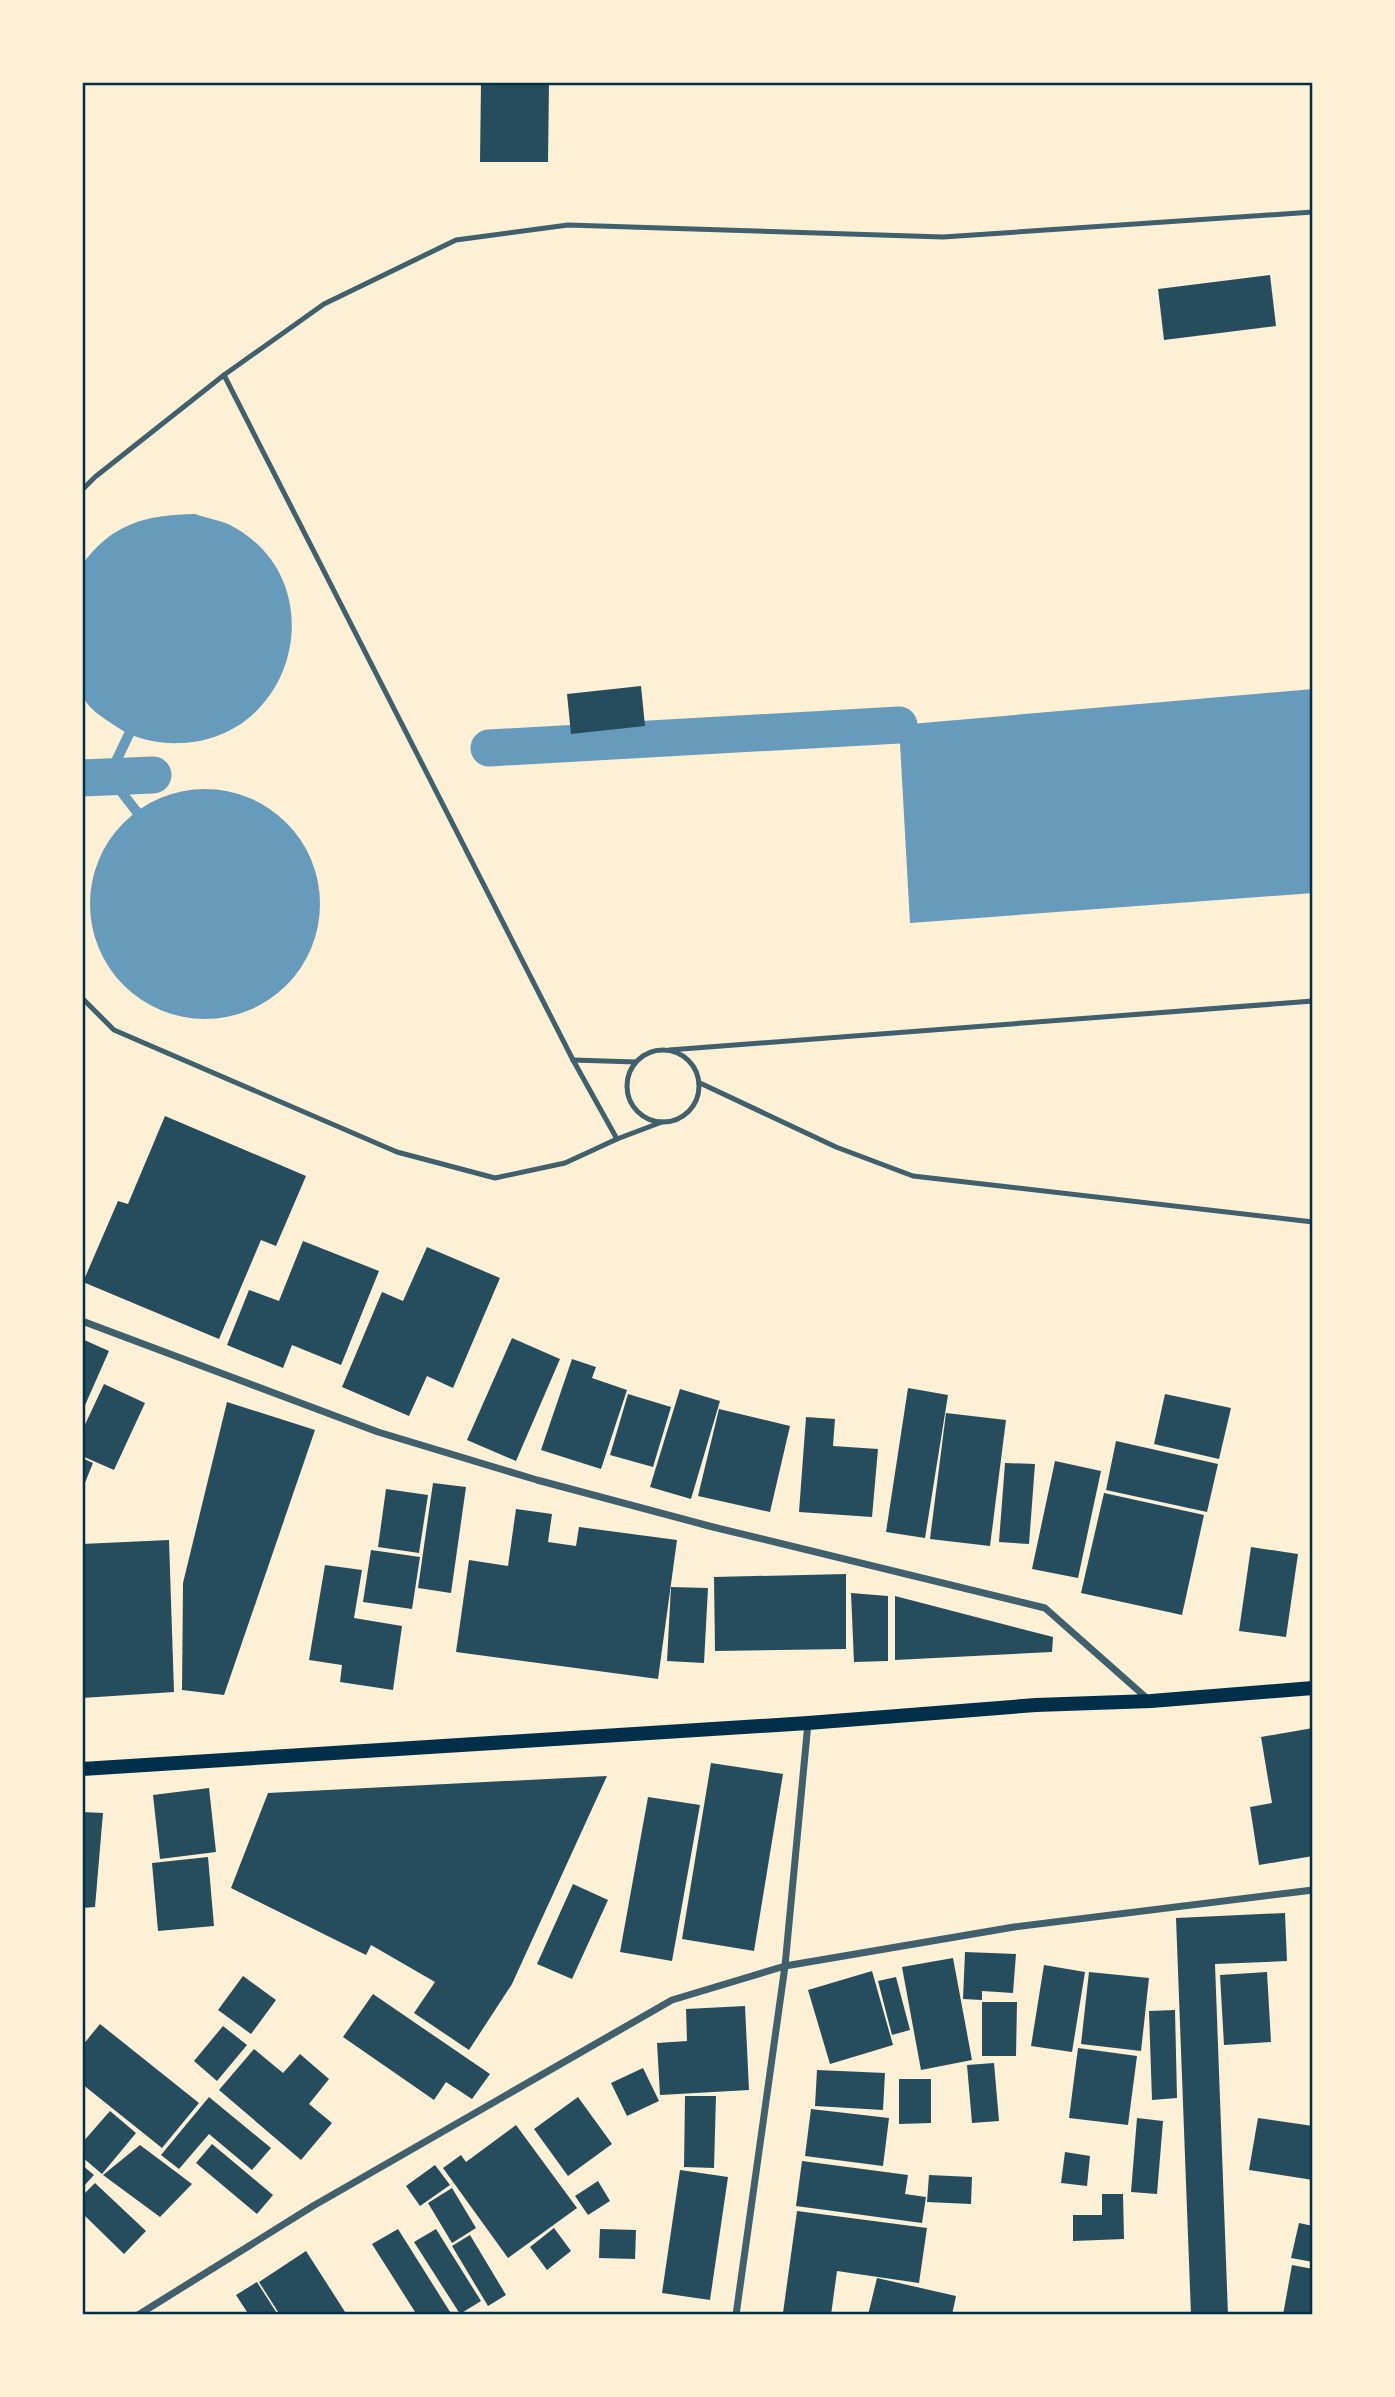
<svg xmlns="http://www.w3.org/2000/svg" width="1395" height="2397" viewBox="0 0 1395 2397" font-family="Commissioner,sans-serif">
  <rect width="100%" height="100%" fill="#fdf0d5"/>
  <g fill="#669bbc">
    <path d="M195,514C206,518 220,520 230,525C335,579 298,738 181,743C160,744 138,740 120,729C107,720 86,709 82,693C80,682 82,667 82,656C82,625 82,595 82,565C112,523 146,515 195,514Z"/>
    <polygon points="1313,689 1313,893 910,923 899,725"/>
    <circle cx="205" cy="904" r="115"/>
  </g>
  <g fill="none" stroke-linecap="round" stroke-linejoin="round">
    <polyline stroke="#669bbc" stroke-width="10" points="129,734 109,776 137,812"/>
    <g stroke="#669bbc" stroke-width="37">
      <polyline points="489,748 899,725"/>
      <polyline points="82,778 153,775"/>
    </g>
  </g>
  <g fill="#264d5e">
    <polygon points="481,82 549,82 548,162 480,162"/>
    <polygon points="1270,275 1276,326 1164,340 1158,289"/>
    <polygon points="641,686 645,726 571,734 567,694"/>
    <polygon points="165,1116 306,1176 276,1246 261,1240 219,1339 83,1282 118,1201 128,1204"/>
    <polygon points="303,1241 379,1271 341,1365 292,1345 283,1368 227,1345 249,1290 279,1301"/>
    <polygon points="427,1247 500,1278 453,1388 427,1376 409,1416 342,1387 382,1292 403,1301"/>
    <polygon points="512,1338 560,1359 516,1461 467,1440"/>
    <polygon points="82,1339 109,1351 82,1412"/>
    <polygon points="572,1359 596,1367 592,1378 627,1390 601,1469 541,1450"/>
    <polygon points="104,1384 145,1403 114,1470 82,1456 82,1431"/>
    <polygon points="908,1388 948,1395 925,1538 886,1532"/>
    <polygon points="680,1389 720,1401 691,1499 650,1487"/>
    <polygon points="628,1394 671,1407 653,1467 610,1455"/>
    <polygon points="1165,1394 1231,1408 1219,1459 1154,1444"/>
    <polygon points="227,1402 315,1430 224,1695 182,1690 183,1583"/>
    <polygon points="719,1409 790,1426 770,1512 698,1496"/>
    <polygon points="946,1413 1006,1420 990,1546 930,1539"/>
    <polygon points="806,1417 835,1419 833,1446 878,1449 872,1517 799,1512"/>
    <polygon points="1116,1441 1218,1464 1207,1512 1106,1490"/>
    <polygon points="82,1458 93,1463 82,1490"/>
    <polygon points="1055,1461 1101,1471 1078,1578 1032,1569"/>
    <polygon points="1005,1463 1035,1464 1029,1544 999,1542"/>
    <polygon points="433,1483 466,1487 451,1593 418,1588"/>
    <polygon points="386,1489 428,1495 419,1553 378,1547"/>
    <polygon points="1104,1493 1204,1515 1182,1615 1081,1593"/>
    <polygon points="516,1509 552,1514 548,1542 576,1546 579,1527 677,1540 658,1679 456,1652 469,1560 508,1566"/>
    <polygon points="169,1540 174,1692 82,1698 82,1544"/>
    <polygon points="1251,1547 1298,1554 1286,1637 1239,1631"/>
    <polygon points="371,1550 420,1557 412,1609 363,1602"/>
    <polygon points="325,1565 362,1570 354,1618 402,1626 393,1690 340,1682 342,1665 309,1660"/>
    <polygon points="846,1574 846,1649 715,1651 714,1577"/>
    <polygon points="671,1587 708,1588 704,1663 667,1661"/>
    <polygon points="851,1593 888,1596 888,1661 854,1662"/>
    <polygon points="895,1596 1053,1637 1052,1652 895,1660"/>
    <polygon points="1313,1728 1313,1856 1259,1865 1250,1807 1272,1803 1261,1737"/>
    <polygon points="711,1763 783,1774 754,1951 682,1939"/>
    <polygon points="607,1776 512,1984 469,2050 414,2013 435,1982 371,1945 366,1955 231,1888 268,1793"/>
    <polygon points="209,1788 216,1852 160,1859 153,1795"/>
    <polygon points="648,1797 700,1805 672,1961 620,1952"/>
    <polygon points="82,1812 103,1813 95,1907 82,1908"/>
    <polygon points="208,1857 214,1926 158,1931 152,1863"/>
    <polygon points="573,1884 608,1900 572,1979 537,1964"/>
    <polygon points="1285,1913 1287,1961 1215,1964 1228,2315 1191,2315 1176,1918"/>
    <polygon points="965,1952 1016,1954 1013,1993 982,1991 982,2000 963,1999"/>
    <polygon points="953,1958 972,2060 921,2070 902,1967"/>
    <polygon points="1044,1965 1085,1972 1072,2052 1031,2046"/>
    <polygon points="872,1971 893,2045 830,2064 808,1990"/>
    <polygon points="1089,1972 1149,1978 1141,2051 1081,2044"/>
    <polygon points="1267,1972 1271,2042 1224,2045 1220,1975"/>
    <polygon points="243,1976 276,2000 251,2034 218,2010"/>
    <polygon points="896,1977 910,2030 892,2035 878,1981"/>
    <polygon points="373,1994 490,2074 472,2099 446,2082 434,2100 343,2037"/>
    <polygon points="982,2002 1017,2002 1016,2056 982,2056"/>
    <polygon points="745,2006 749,2090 660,2095 657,2043 687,2041 686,2009"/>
    <polygon points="1175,2010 1177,2098 1152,2100 1149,2011"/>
    <polygon points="100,2024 199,2103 162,2148 82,2084 82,2046"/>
    <polygon points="223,2026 247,2045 217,2081 194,2061"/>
    <polygon points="1078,2048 1137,2056 1128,2125 1069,2118"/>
    <polygon points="254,2049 283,2073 300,2054 329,2079 309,2104 332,2123 301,2160 219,2090"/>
    <polygon points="994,2063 999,2121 972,2123 967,2065"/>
    <polygon points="643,2068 659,2101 627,2116 611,2083"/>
    <polygon points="817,2070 885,2073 883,2110 815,2106"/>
    <polygon points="899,2079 931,2079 931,2123 899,2124"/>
    <polygon points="685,2096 716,2096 714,2168 684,2167"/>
    <polygon points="209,2097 271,2148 252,2170 209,2134 179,2169 161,2155"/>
    <polygon points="578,2097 612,2144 568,2176 534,2129"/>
    <polygon points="811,2109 889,2118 883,2166 805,2156"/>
    <polygon points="110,2111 136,2133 102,2174 82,2157 82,2143"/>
    <polygon points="1137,2118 1163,2121 1157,2194 1131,2192"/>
    <polygon points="1258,2118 1313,2126 1313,2180 1249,2170"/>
    <polygon points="516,2125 577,2208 508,2258 443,2168 461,2155 466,2162"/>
    <polygon points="212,2144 273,2195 257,2214 196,2163"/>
    <polygon points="140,2145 192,2184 160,2217 103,2175"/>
    <polygon points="1065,2152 1090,2156 1087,2186 1061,2183"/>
    <polygon points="802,2161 908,2175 905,2194 926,2197 922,2223 796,2206"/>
    <polygon points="82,2165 94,2175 82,2188"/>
    <polygon points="435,2165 450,2185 420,2206 406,2186"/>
    <polygon points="680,2170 728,2177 710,2300 662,2293"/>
    <polygon points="929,2175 972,2177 971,2204 927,2202"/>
    <polygon points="598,2181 610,2201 588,2215 575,2196"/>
    <polygon points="95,2183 146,2231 124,2254 82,2213 82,2196"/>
    <polygon points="452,2188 476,2228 452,2243 428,2203"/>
    <polygon points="1102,2194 1123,2194 1124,2239 1073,2241 1073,2215 1102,2215"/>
    <polygon points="797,2211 927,2228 919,2283 837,2271 831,2315 783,2313"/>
    <polygon points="1299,2223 1313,2226 1313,2262 1291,2258"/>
    <polygon points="554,2228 571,2251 547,2270 530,2247"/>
    <polygon points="398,2229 452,2315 417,2315 372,2244"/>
    <polygon points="436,2229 481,2301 460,2314 414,2242"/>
    <polygon points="600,2229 636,2230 635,2259 599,2258"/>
    <polygon points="470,2235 506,2295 488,2306 452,2246"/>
    <polygon points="306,2251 347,2315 280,2315 259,2282"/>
    <polygon points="1292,2265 1313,2269 1313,2315 1283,2315"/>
    <polygon points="877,2278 956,2296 952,2315 868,2315"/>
    <polygon points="257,2282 278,2315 249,2315 236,2295"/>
  </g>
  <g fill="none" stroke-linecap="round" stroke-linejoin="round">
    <g stroke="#3f606c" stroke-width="5">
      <polyline points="224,375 573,1060 617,1139"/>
      <polyline points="82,490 95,477 224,375 324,304 456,240 568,225 943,237 1313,212"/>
      <polyline points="82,998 114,1030 397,1152 495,1178 565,1163 617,1139 662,1122"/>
      <polyline points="669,1050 1313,1001"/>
      <circle cx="663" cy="1086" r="36"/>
      <polyline points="573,1060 636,1062"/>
      <polyline points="700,1083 836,1147 913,1176 1313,1222"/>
    </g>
    <g stroke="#3f606c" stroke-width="7">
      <polyline points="82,1321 378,1432 537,1480 709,1526 1045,1608 1150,1701"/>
      <polyline points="138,2315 313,2206 672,2000 785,1966 1014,1927 1313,1890"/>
      <polyline points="736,2315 785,1966 808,1723"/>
    </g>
    <polyline stroke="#003049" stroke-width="14" points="82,1769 808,1723 1036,1705 1151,1701 1313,1688"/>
  </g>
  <rect width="1395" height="2397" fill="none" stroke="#fdf0d5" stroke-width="168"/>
  <rect x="84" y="84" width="1227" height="2229" fill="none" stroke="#003049" stroke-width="2.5"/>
</svg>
